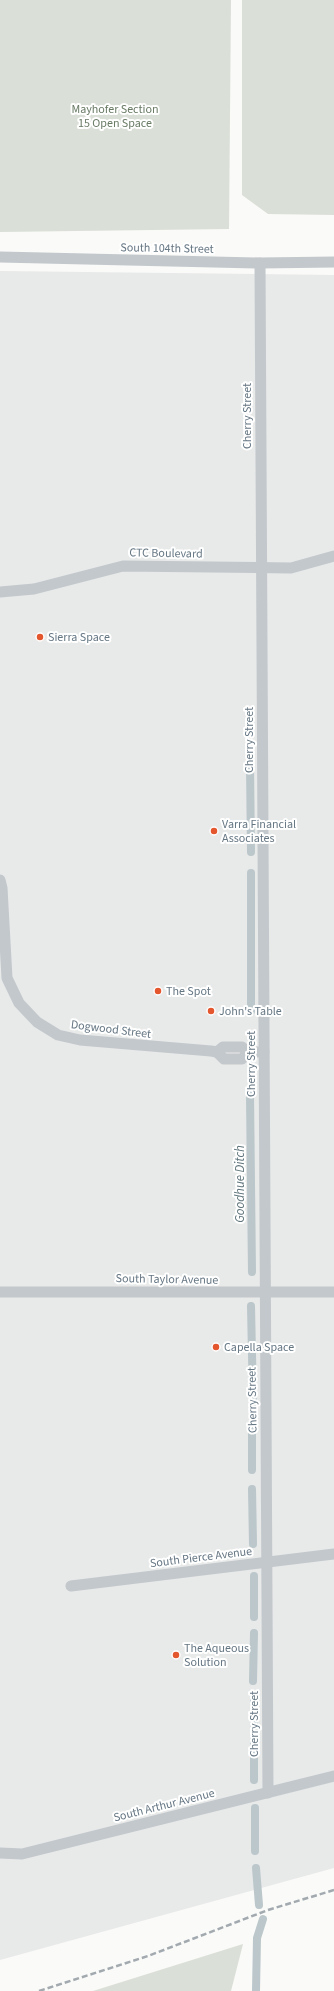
<svg xmlns="http://www.w3.org/2000/svg" width="334" height="1991" viewBox="0 0 334 1991" font-family="'Source Sans 3',sans-serif">
  <rect width="100%" height="100%" fill="#fafaf8"/>
  <polygon fill="#e8e9e9" points="0,271 334,275 334,1868 0,1960"/>
  <g fill="#dadfd7">
    <polygon points="0,0 231,0 229,229 0,232"/>
    <polygon points="242,0 334,0 334,215 268,214 242,195"/>
    <polygon points="243,1944 231,1991 93,1991"/>
  </g>
  <g fill="none" stroke-linecap="round" stroke-linejoin="round">
    <g stroke="#bbc7cb" stroke-width="8">
      <polyline points="250,765 251,852"/>
      <polyline points="251,1011 251,873"/>
      <polyline points="250,1095 252,1272"/>
      <polyline points="251,1306 253,1403"/>
      <polyline points="252,1427 252,1470"/>
      <polyline points="252,1489 253,1544"/>
      <polyline points="254,1576 254,1617"/>
      <polyline points="253,1681 254,1633"/>
      <polyline points="254,1698 254,1780"/>
      <polyline points="255,1808 255,1851"/>
      <polyline points="256,1868 259,1905"/>
      <polyline points="256,1991 257,1938 263,1919"/>
    </g>
    <g stroke="#c3c8cc" stroke-width="11">
      <polyline points="0,257 260,263 334,262"/>
      <polyline points="260,263 268,1793"/>
      <polyline points="0,592 34,589 123,566 291,568 334,556"/>
      <polyline points="0,880 2,888 7,978 19,1003 37,1022 58,1035 80,1040 211,1051 217,1052 223,1047 242,1047 248,1052 264,1052"/>
      <polyline points="217,1052 224,1059 242,1059 248,1052"/>
      <polyline points="0,1292 334,1292"/>
      <polyline points="71,1586 334,1554"/>
      <polyline points="0,1853 22,1854 334,1776"/>
    </g>
    <polyline stroke="#a2aab0" stroke-width="2.5" stroke-dasharray="6 3" stroke-linecap="butt" points="39,1991 148,1956 268,1910 334,1890"/>
  </g>
  <g fill="#e4572e" stroke="#fff" stroke-width="1.5">
    <circle cx="40" cy="637" r="4"/>
    <circle cx="214" cy="831" r="4"/>
    <circle cx="158" cy="991" r="4"/>
    <circle cx="211" cy="1011" r="4"/>
    <circle cx="216" cy="1347" r="4"/>
    <circle cx="176" cy="1655" r="4"/>
  </g>
  <g text-anchor="middle" stroke-width="4" stroke-linejoin="round" paint-order="stroke">
    <g font-size="12" fill="#687a64" stroke="#fff">
      <text x="115" y="113">Mayhofer Section<tspan x="115" dy="14">15 Open Space</tspan></text>
    </g>
    <g font-size="12" fill="#657683" stroke="#fff">
      <text transform="translate(167 248) rotate(1)" y="4">South 104th Street</text>
      <text transform="translate(247 416) rotate(-90)" y="4">Cherry Street</text>
      <text transform="translate(166 553) rotate(1)" y="4">CTC Boulevard</text>
      <text transform="translate(249 740) rotate(-90)" y="4">Cherry Street</text>
      <text transform="translate(111 1029) rotate(7)" y="4">Dogwood Street</text>
      <text transform="translate(251 1064) rotate(-90)" y="4">Cherry Street</text>
      <text transform="translate(167 1279) rotate(1)" y="4">South Taylor Avenue</text>
      <text transform="translate(252 1400) rotate(-91)" y="4">Cherry Street</text>
      <text transform="translate(201 1557) rotate(-7)" y="4">South Pierce Avenue</text>
      <text transform="translate(254 1724) rotate(-90)" y="4">Cherry Street</text>
      <text transform="translate(164 1805) rotate(-14)" y="4">South Arthur Avenue</text>
    </g>
    <g font-size="12" fill="#657683" stroke="#fff" text-anchor="start">
      <text x="48" y="641">Sierra Space</text>
      <text x="222" y="828">Varra Financial<tspan x="222" dy="14">Associates</tspan></text>
      <text x="166" y="995">The Spot</text>
      <text x="219" y="1015">John's Table</text>
      <text x="224" y="1351">Capella Space</text>
      <text x="184" y="1652">The Aqueous<tspan x="184" dy="14">Solution</tspan></text>
    </g>
    <g font-size="13" font-style="italic" fill="#60757c" stroke="#fff">
      <text transform="translate(239 1184) rotate(-90)" y="5">Goodhue Ditch</text>
    </g>
  </g>
</svg>
